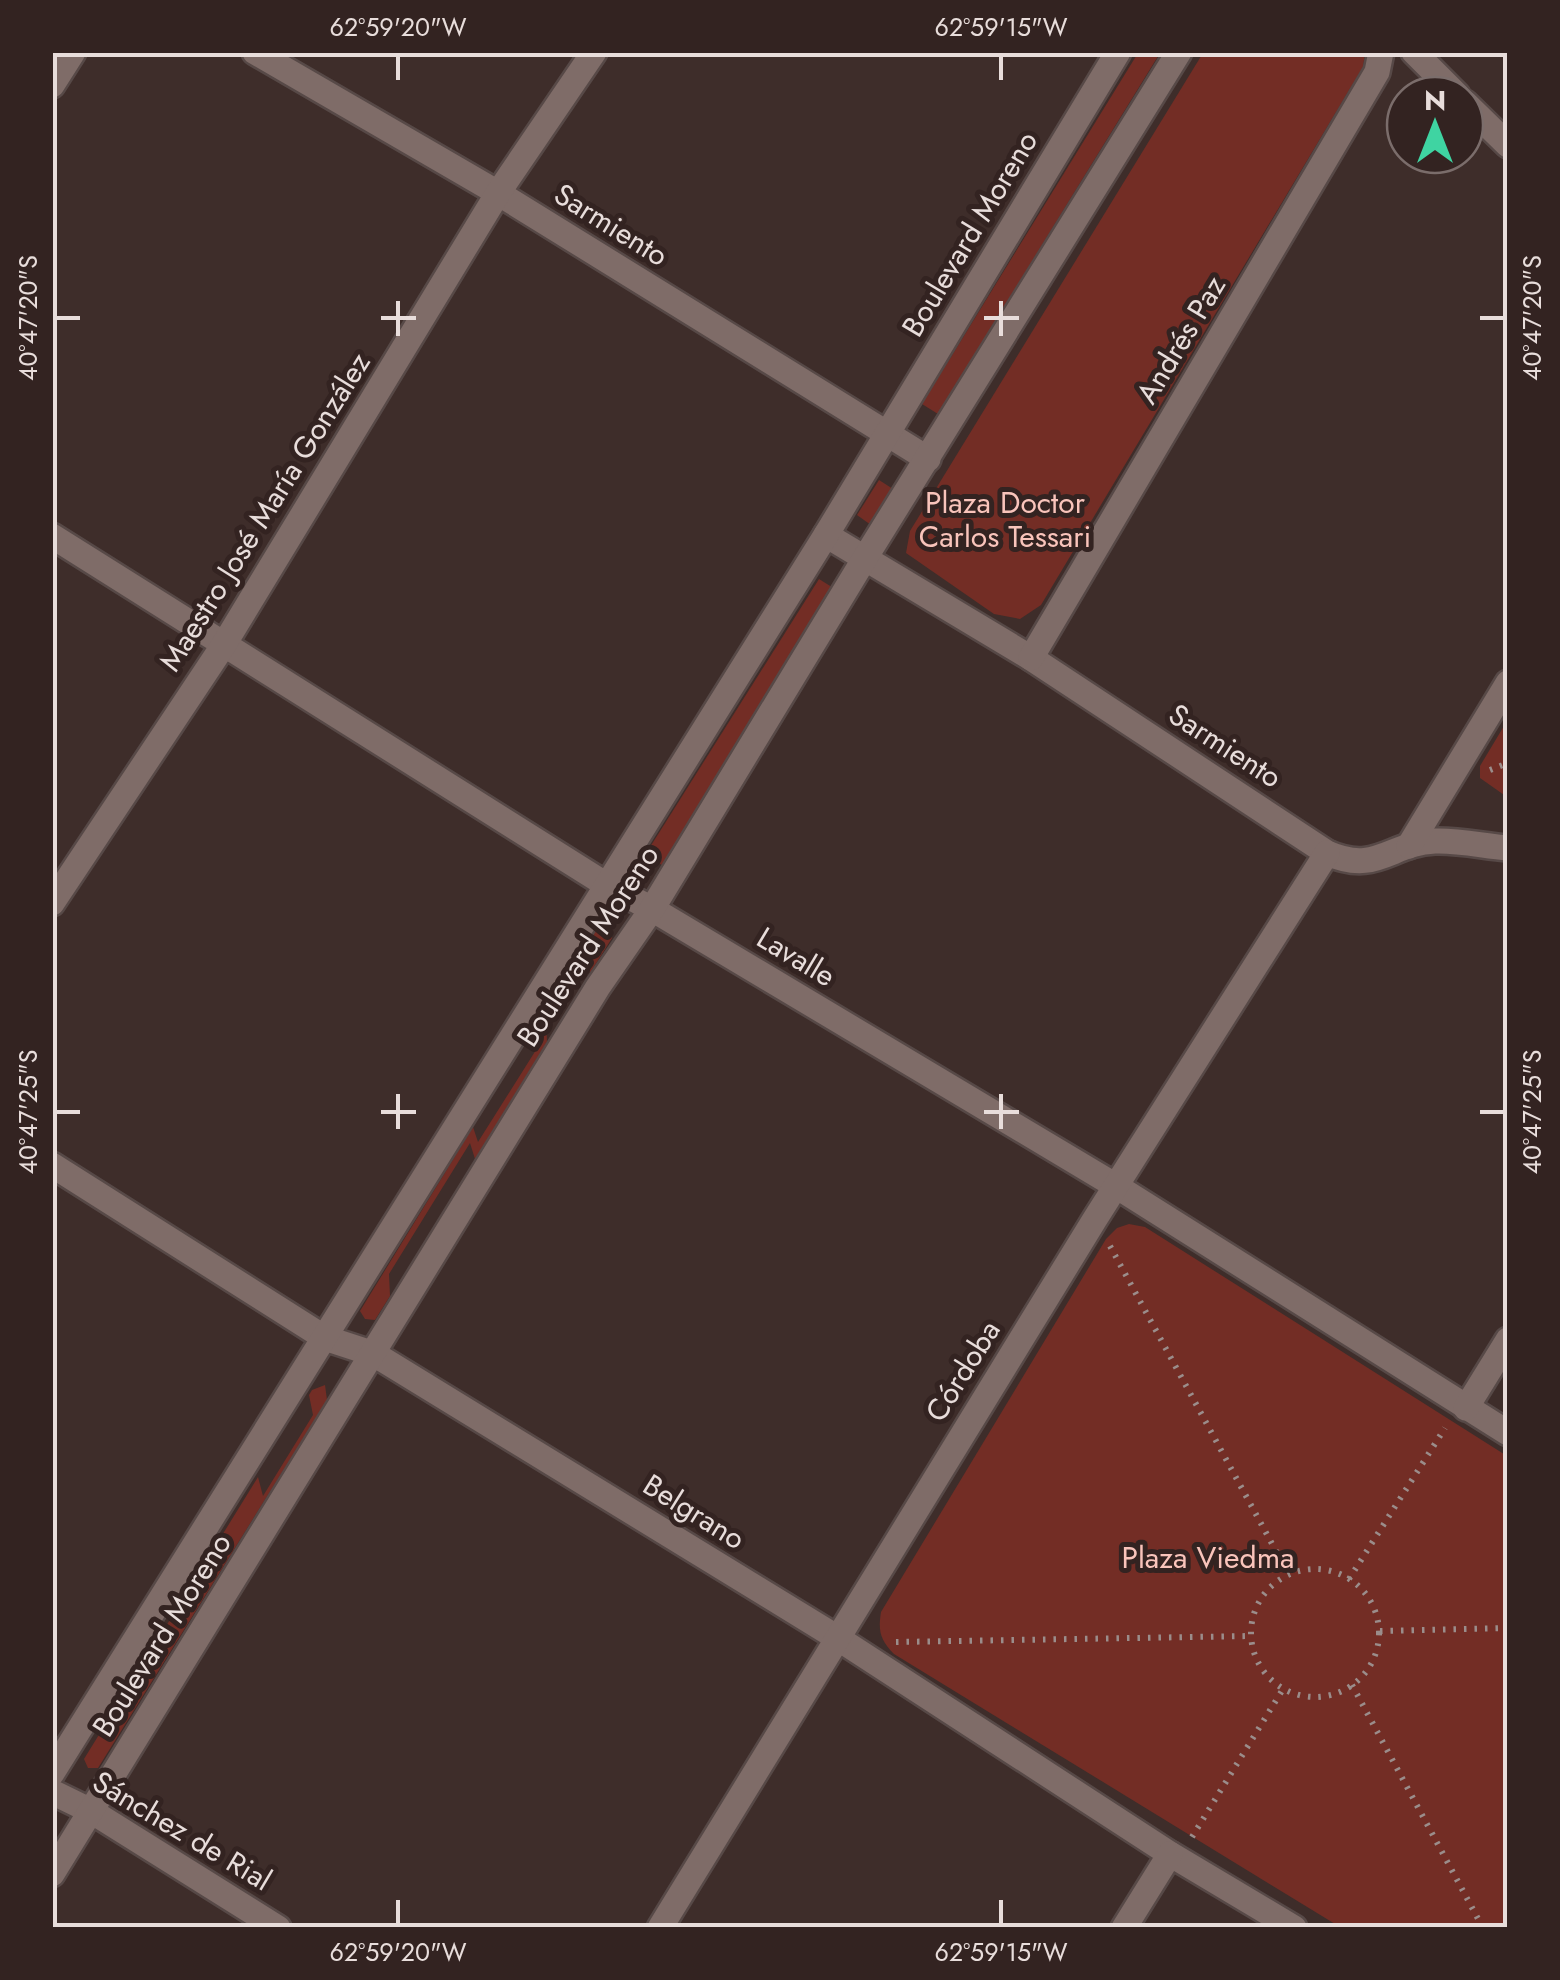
<svg xmlns="http://www.w3.org/2000/svg" width="1560" height="1980" viewBox="0 0 1560 1980" font-family="Jost,sans-serif">
  <rect width="100%" height="100%" fill="#3e2d2a"/>
  <g fill="#732d25">
    <polygon points="1138,53 1160,53 938,414 922,404"/>
    <polygon points="1203,53 1365,53 1363,67 1041,605 1020,619 994,614 906,553 910,531"/>
    <polygon points="879,480 893,489 871,525 857,515"/>
    <polygon points="819,579 835,589 662,865 645,855"/>
    <polygon points="1507,721 1507,797 1480,778 1480,766"/>
    <polygon points="609,926 612,938 590,973 587,952 546,1017 547,1042 475,1159 470,1143 389,1274 390,1296 375,1320 365,1319 360,1311 473,1127 478,1142 541,1042 540,1019 596,928"/>
    <path d="M1129,1224L1145,1227L1507,1456V1927H1340L894,1654C880,1640 878,1631 881,1612L1106,1239L1117,1228Z"/>
    <polygon points="325,1385 327,1400 98,1768 88,1768 84,1759 258,1477 263,1496 313,1415 309,1395 312,1390"/>
  </g>
  <g fill="none" stroke-linecap="round" stroke-linejoin="round">
    <g stroke="#574947" stroke-width="30">
      <g id="minor">
        <polyline points="255,52 498,193 928,459"/>
        <polyline points="1414,52 1457,95"/>
        <polyline points="52,85 73,52"/>
        <polyline points="1465,103 1508,145"/>
        <path d="M826,535L1031,658L1327,853C1377,875 1390,843 1435,841C1458,840 1484,846 1508,848"/>
        <polyline points="52,536 605,884 652,909 1116,1186 1508,1433"/>
        <polyline points="1031,658 1377,72 1381,52"/>
        <polyline points="1409,846 1508,683"/>
        <polyline points="52,903 223,646 498,193 594,52"/>
        <polyline points="52,1165 325,1338 374,1354 836,1637 1170,1854 1294,1928"/>
        <polyline points="1466,1408 1508,1340"/>
        <polyline points="91,1811 278,1928"/>
        <polyline points="660,1928 1095,1219 1327,853"/>
        <polyline points="1124,1928 1170,1854"/>
      </g>
    </g>
    <g stroke="#574947" stroke-width="30">
      <polyline id="tertiary" points="52,1792 91,1811"/>
    </g>
    <g stroke="#574947" stroke-width="30">
      <g id="secondary">
        <polyline points="52,1773 826,535 1118,52"/>
        <polyline points="52,1874 598,987 652,909 865,558 1179,52"/>
      </g>
    </g>
    <g stroke="#9b8d8b" stroke-width="6" stroke-dasharray="2.5 8" stroke-linecap="butt">
      <polyline points="1490,770 1508,763"/>
      <polyline points="1110,1246 1289,1575"/>
      <circle cx="1315" cy="1633" r="64"/>
      <polyline points="1349,1579 1445,1428"/>
      <polyline points="1380,1631 1508,1628"/>
      <polyline points="896,1642 1251,1636"/>
      <polyline points="1352,1685 1483,1928"/>
      <polyline points="1192,1837 1283,1689"/>
    </g>
    <use href="#minor" stroke="#7f6c68" stroke-width="25"/>
    <use href="#tertiary" stroke="#7f6c68" stroke-width="25"/>
    <use href="#secondary" stroke="#7f6c68" stroke-width="25"/>
  </g>
  <path fill="none" stroke="#e8dddb" stroke-width="4" d="M398,55V80M1001,55V80M398,301V336M1001,301V336M55,318H80M381,318H416M984,318H1019M1480,318H1505M398,1094V1129M1001,1094V1129M55,1112H80M381,1112H416M984,1112H1019M1480,1112H1505M398,1900V1925M1001,1900V1925"/>
  <g text-anchor="middle" stroke-width="10" stroke-linejoin="round" paint-order="stroke">
    <g font-size="30" fill="#e8dddb" stroke="#332321">
      <text transform="translate(611 225) rotate(32)" y="10">Sarmiento</text>
      <text transform="translate(970 234) rotate(-59)" y="10">Boulevard Moreno</text>
      <text transform="translate(1181 340) rotate(-59)" y="10">Andrés Paz</text>
      <text transform="translate(265 512) rotate(-58)" y="10">Maestro José María González</text>
      <text transform="translate(1225 746) rotate(33)" y="10">Sarmiento</text>
      <text transform="translate(588 946) rotate(-57)" y="10">Boulevard Moreno</text>
      <text transform="translate(796 957) rotate(31)" y="10">Lavalle</text>
      <text transform="translate(963 1371) rotate(-58)" y="10">Córdoba</text>
      <text transform="translate(694 1512) rotate(32)" y="10">Belgrano</text>
      <text transform="translate(162 1635) rotate(-58)" y="10">Boulevard Moreno</text>
      <text transform="translate(182 1831) rotate(31)" y="10">Sánchez de Rial</text>
    </g>
    <g font-size="30" fill="#f9c4bb" stroke="#332321">
      <text x="1005" y="513">Plaza Doctor<tspan x="1005" dy="34">Carlos Tessari</tspan></text>
      <text x="1208" y="1568">Plaza Viedma</text>
    </g>
  </g>
  <rect width="1560" height="1980" fill="none" stroke="#332321" stroke-width="110"/>
  <g transform="translate(1435 125)"><circle r="48" fill="#332321" stroke="#7b6d6b" stroke-width="2.5"/>
  <path d="M0-8L18 38L0 25L-18 38Z" fill="#3fd4a2"/>
  <text y="-15" font-size="28" font-weight="bold" text-anchor="middle" fill="#e8dddb">N</text>
  </g>
  <rect x="55" y="55" width="1450" height="1870" fill="none" stroke="#e8dddb" stroke-width="4"/>
  <g font-size="25" text-anchor="middle" fill="#e8dddb">
    <text x="398" y="36">62°59'20"W</text>
    <text x="1001" y="36">62°59'15"W</text>
    <text transform="translate(28 318) rotate(-90)" y="9">40°47'20"S</text>
    <text transform="translate(1532 318) rotate(-90)" y="9">40°47'20"S</text>
    <text transform="translate(28 1112) rotate(-90)" y="9">40°47'25"S</text>
    <text transform="translate(1532 1112) rotate(-90)" y="9">40°47'25"S</text>
    <text x="398" y="1961">62°59'20"W</text>
    <text x="1001" y="1961">62°59'15"W</text>
  </g>
</svg>
